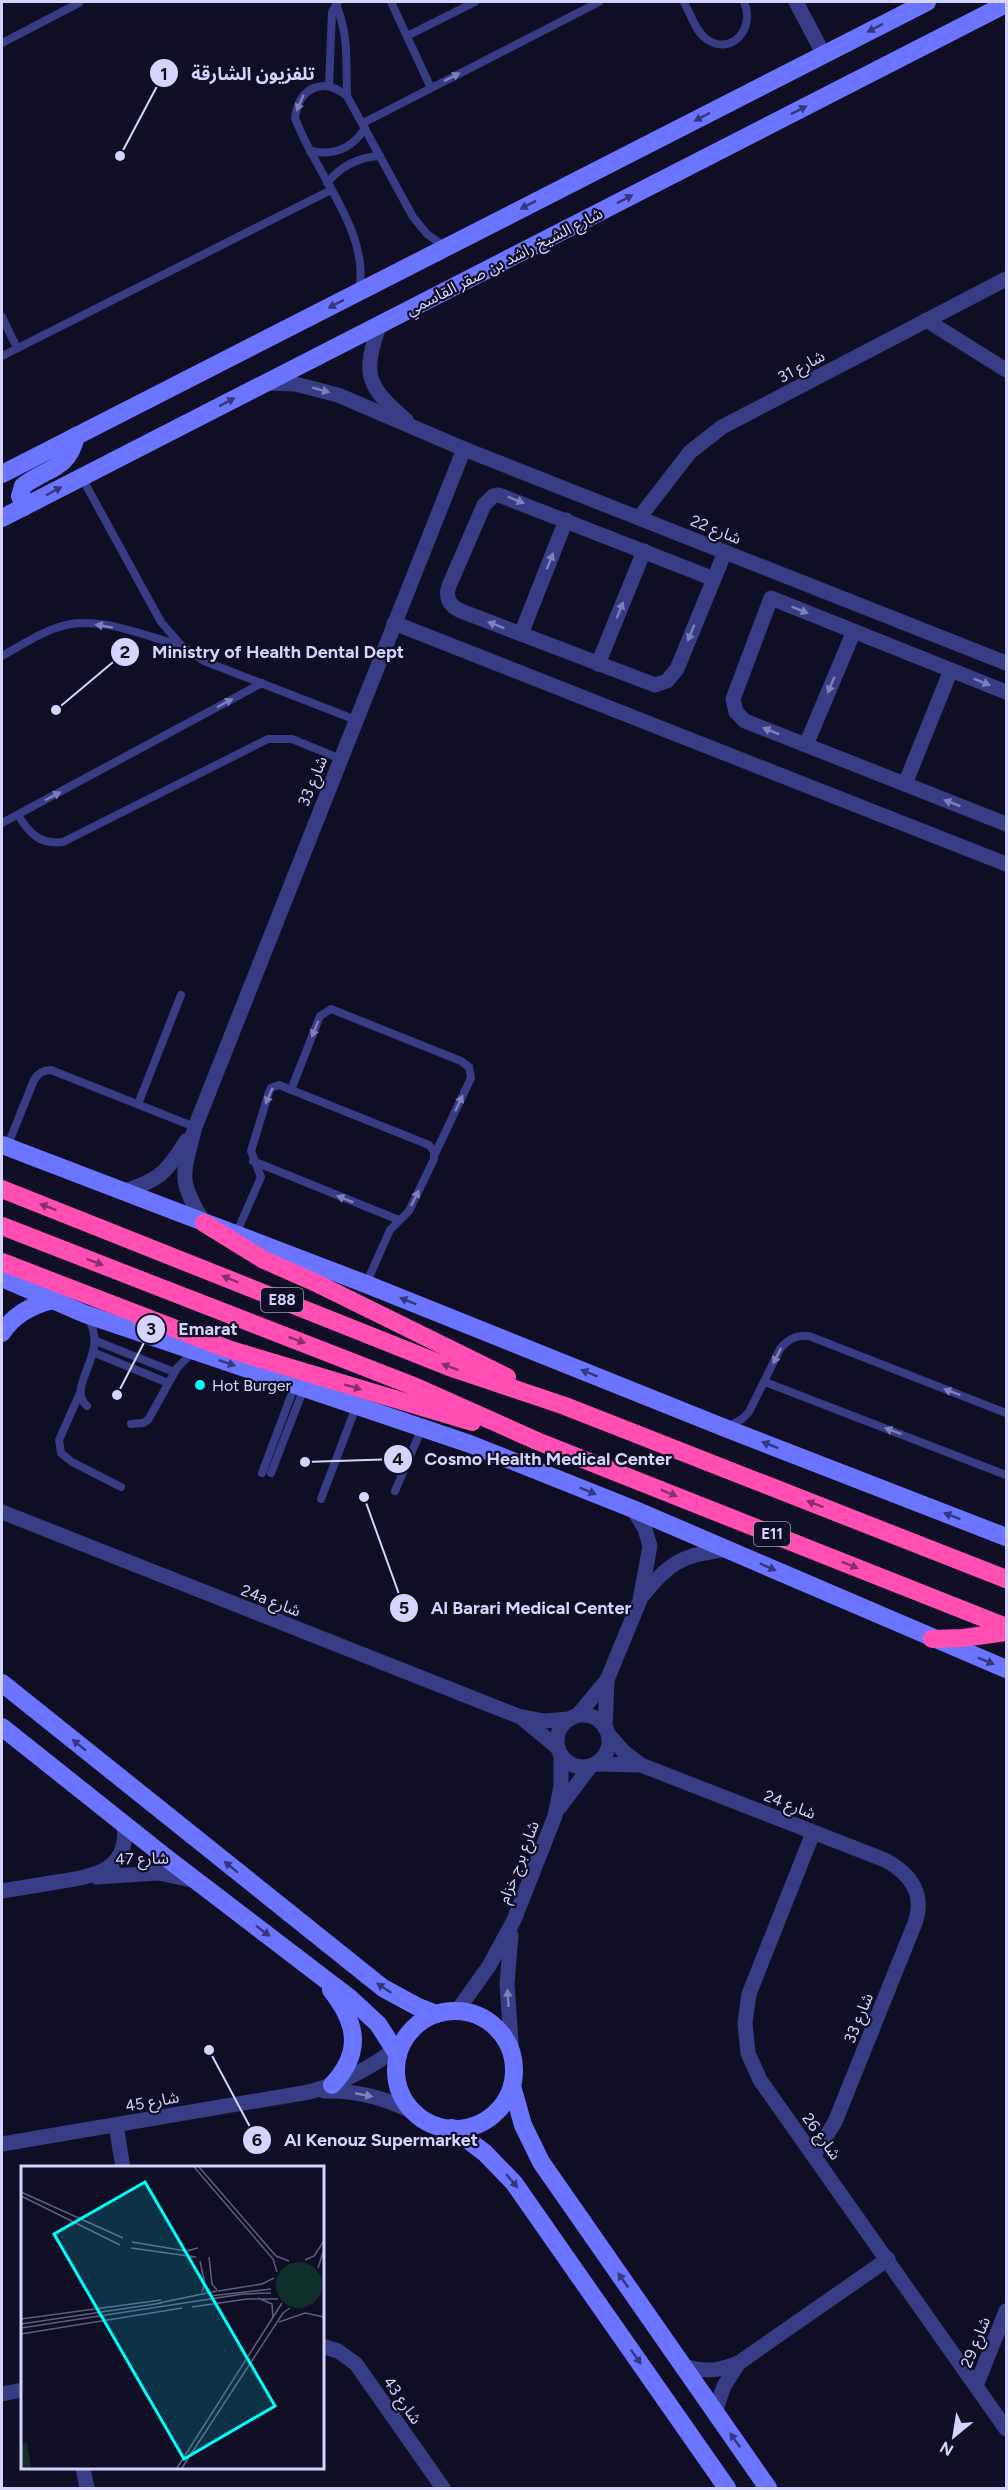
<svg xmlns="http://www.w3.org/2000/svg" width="1008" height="2490" viewBox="0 0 1008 2490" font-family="Figtree,'Noto Sans Arabic',sans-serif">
  <rect width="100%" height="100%" fill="#100f26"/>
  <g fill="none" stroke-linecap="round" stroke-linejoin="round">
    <g stroke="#393d86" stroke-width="8">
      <polyline points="391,2 431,88"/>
      <path d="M684,2C690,13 695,30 705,38C731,58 756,28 744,2"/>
      <path d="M336,5C349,34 346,64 347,96"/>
      <polyline points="407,36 475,2"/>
      <polyline points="2,43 79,3"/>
      <polyline points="329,86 332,12 338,2"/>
      <polyline points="363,123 599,2"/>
      <path d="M310,151C334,156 352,149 365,128"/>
      <path d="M327,183C341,166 358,157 380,156"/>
      <path d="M359,289C371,233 314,171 295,118C299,88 322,76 347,96L413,217L427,234L444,246"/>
      <polyline points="2,317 17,348"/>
      <polyline points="2,356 331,190"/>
      <polyline points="82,478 161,622 181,645 204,661 356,720"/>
      <path d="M2,656C19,647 37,634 56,628C94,613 142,635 179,645"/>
      <path d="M18,815C29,833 40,845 63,842L268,739H292L341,759"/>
      <polyline points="2,823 262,683"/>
      <polyline points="291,1090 320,1016 331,1009 461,1061 469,1067 471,1078 434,1156"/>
      <polyline points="138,1104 181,995"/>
      <path d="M7,1147L34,1080C38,1073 43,1070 51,1070L195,1127"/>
      <polyline points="253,1161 399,1220"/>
      <polyline points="236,1234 261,1177 251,1151 269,1092 271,1088 279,1085 429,1145 434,1151 434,1159 409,1211 390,1230 366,1284"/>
      <polyline points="96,1341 174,1372"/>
      <polyline points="95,1353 168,1383"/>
      <polyline points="765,1382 1006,1475"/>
      <polyline points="79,1395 59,1440 61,1453 72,1462 121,1487"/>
      <path d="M87,1406C64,1386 112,1353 87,1317"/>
      <polyline points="131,1424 143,1423 148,1420 177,1368 193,1352"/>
      <path d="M727,1427L742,1419L749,1412L780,1349C788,1339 796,1335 809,1336L1006,1413"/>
      <polyline points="262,1473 295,1385"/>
      <polyline points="271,1473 304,1388"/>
      <polyline points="395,1491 422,1428"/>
      <polyline points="321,1499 356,1407"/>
    </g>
    <g stroke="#393d86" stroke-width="15">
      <polyline points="796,2 824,55"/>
      <polyline points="926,320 1006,370"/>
      <path d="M380,324C362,374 366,386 406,420"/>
      <polyline points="265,383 295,384 338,395 464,449 1006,663"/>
      <polyline points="639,518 690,452 722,427 1006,279"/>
      <path d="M714,579L499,495L493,496L484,505L449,586C445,597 449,606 461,611L655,685L667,681L677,669L725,552"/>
      <polyline points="394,623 1006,864"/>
      <polyline points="521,634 566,520"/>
      <polyline points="598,664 644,551"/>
      <polyline points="1006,692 771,598 733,699 736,712 745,721 1006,824"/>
      <polyline points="806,745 854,631"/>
      <polyline points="905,784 951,670"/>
      <path d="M122,1192C160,1180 166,1173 187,1140"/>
      <path d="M204,1223C177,1179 183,1175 195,1127L464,449"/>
      <polyline points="2,1512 518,1716 544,1721 570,1719"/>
      <path d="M643,1595C672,1559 684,1556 727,1549"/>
      <circle cx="583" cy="1741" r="26"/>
      <polyline points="577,1716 607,1680 640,1600 650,1546 645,1529 633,1509"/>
      <polyline points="523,1719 558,1748"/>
      <polyline points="605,1728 607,1680"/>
      <polyline points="609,1735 624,1752 641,1765"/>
      <path d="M597,1764L641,1765L885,1860C911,1874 925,1894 915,1923L835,2122L814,2155"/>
      <polyline points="559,1808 590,1767"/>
      <polyline points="813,1833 749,1994 745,2023 748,2053 760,2080 1006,2429"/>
      <polyline points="97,1877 158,1873 192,1880"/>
      <path d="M2,1891C20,1888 39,1885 57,1882C94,1876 130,1871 124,1824"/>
      <polyline points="511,1935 507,1984 512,2056"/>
      <polyline points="457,2011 489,1966 514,1920 555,1816 561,1786 561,1755"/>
      <path d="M324,2091C357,2090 386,2098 415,2113"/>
      <polyline points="116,2125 123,2168"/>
      <path d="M2,2144L309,2092C343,2083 374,2066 402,2044"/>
      <polyline points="322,2346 338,2351 356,2364 443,2488"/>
      <path d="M682,2365C704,2373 720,2371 740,2362L888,2259"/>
      <polyline points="976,2386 1006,2311"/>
      <polyline points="2,2394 22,2390"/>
      <polyline points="715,2412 724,2386 738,2364"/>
      <polyline points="83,2468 87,2488"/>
    </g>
    <g stroke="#6b75ff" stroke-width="18">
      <polyline points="2,474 927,2"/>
      <path d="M24,507L20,496L23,486C47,467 68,471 76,436"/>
      <polyline points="2,518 1006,4"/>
      <polyline points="2,1145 366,1284 725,1428 1006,1537"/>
      <polyline points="2,1278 85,1314 470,1444 633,1509 1006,1669"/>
      <path d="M2,1333C14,1314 32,1305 53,1300"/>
      <polyline points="2,1683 383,1988 418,2007 436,2014"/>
      <polyline points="2,1727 164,1856 351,1999 378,2024 398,2055"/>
      <path d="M331,1990C357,2023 363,2052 332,2085"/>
      <circle cx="455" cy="2070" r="59"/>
      <polyline points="512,2086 523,2125 541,2162 768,2488"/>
      <polyline points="452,2128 485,2153 514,2183 727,2488"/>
    </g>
    <g stroke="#ff4fb4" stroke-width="18">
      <polyline points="2,1189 449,1367 565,1406 1006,1579"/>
      <polyline points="204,1223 264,1260 314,1282 507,1377"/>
      <polyline points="2,1226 416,1387 537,1441 1006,1627"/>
      <polyline points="2,1262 228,1349 472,1422"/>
      <polyline points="932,1639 963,1638 1006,1632"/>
    </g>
  </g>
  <defs><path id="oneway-solid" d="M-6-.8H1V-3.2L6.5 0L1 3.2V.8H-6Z" transform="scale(1.5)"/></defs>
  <g fill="#34387d">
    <use href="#oneway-solid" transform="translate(875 28) rotate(153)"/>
    <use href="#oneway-solid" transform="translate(799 110) rotate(-27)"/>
    <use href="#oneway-solid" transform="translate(702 117) rotate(153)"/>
    <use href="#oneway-solid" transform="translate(625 199) rotate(-27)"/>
    <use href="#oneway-solid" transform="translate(528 205) rotate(153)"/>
    <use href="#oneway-solid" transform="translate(336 304) rotate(153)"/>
    <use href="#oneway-solid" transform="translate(227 402) rotate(-27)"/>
    <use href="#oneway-solid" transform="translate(54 491) rotate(-28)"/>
    <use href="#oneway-solid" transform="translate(408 1301) rotate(-158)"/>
    <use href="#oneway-solid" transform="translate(227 1363) rotate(18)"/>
    <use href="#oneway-solid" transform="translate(589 1373) rotate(-158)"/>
    <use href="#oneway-solid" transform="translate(770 1445) rotate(-159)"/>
    <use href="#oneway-solid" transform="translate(588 1491) rotate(22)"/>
    <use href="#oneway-solid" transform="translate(952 1516) rotate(-159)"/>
    <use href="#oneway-solid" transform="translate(768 1567) rotate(24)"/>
    <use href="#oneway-solid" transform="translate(986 1661) rotate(22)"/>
    <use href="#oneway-solid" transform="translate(79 1745) rotate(-141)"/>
    <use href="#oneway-solid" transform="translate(231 1867) rotate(-141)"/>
    <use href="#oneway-solid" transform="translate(263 1931) rotate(37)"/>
    <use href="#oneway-solid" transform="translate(384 1988) rotate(-146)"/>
    <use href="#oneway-solid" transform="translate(512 2181) rotate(50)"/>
    <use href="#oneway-solid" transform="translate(623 2280) rotate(-125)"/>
    <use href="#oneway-solid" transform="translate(636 2357) rotate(55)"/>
    <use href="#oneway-solid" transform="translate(735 2440) rotate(-125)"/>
  </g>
  <g fill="#7f81bc">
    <use href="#oneway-solid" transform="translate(452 77) rotate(-27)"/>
    <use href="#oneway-solid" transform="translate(300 103) rotate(114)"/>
    <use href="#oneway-solid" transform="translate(321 390) rotate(15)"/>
    <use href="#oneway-solid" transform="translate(516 500) rotate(22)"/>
    <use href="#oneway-solid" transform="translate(550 561) rotate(-68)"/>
    <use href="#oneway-solid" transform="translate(620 610) rotate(-68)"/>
    <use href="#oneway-solid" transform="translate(800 610) rotate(22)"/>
    <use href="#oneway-solid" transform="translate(496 625) rotate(-159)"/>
    <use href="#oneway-solid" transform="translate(104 626) rotate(-170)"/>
    <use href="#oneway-solid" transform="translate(691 633) rotate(112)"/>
    <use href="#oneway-solid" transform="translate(982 682) rotate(22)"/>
    <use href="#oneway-solid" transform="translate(831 685) rotate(113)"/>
    <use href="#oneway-solid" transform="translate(225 703) rotate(-28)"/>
    <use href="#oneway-solid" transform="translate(771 731) rotate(-158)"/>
    <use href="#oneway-solid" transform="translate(53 796) rotate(-28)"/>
    <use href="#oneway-solid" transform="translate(952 803) rotate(-159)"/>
    <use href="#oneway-solid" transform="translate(315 1029) rotate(112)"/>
    <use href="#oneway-solid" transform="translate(269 1096) rotate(114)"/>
    <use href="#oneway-solid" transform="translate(459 1103) rotate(-65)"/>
    <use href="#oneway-solid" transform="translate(415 1198) rotate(-64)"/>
    <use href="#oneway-solid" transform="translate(345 1199) rotate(-158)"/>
    <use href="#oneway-solid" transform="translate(777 1356) rotate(117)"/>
    <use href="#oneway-solid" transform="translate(952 1392) rotate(-159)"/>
    <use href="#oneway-solid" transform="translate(893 1431) rotate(-159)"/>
    <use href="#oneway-solid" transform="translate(508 1998) rotate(-94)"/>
    <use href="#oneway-solid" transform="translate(364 2095) rotate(11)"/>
  </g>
  <g fill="#882f6d">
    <use href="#oneway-solid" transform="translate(48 1207) rotate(-159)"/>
    <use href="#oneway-solid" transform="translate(95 1262) rotate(21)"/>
    <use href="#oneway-solid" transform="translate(230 1279) rotate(-158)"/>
    <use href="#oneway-solid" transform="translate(297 1340) rotate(21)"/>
    <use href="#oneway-solid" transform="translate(450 1367) rotate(-159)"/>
    <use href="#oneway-solid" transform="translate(353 1387) rotate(16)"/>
    <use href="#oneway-solid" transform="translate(669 1493) rotate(22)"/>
    <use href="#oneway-solid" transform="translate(815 1504) rotate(-159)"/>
    <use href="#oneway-solid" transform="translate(850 1565) rotate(22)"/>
  </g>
  <circle fill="#00feff" stroke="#100f26" stroke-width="2" cx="200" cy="1385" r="6"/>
  <g text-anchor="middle" stroke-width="4.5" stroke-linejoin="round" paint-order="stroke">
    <g fill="#100f26" stroke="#9a99be" stroke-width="1.5">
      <rect x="261" y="1288" width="42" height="24" rx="4.5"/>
      <rect x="754" y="1522" width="36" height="24" rx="4.5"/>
    </g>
    <g font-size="15" font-weight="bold" fill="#d5d4ff">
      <text x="282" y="1305">E88</text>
      <text x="772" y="1539">E11</text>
    </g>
    <g font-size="16" fill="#d5d4ff" stroke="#100f26">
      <text transform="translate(504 261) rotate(-27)" y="6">شارع الشيخ راشد بن صقر القاسمي</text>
      <text transform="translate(801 366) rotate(-28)" y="6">شارع 31</text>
      <text transform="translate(716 529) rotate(22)" y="6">شارع 22</text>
      <text transform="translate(312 781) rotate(-68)" y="6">شارع 33</text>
      <text transform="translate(271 1600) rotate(21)" y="6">24a شارع</text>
      <text transform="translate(790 1804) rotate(21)" y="6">شارع 24</text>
      <text transform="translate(142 1858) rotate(-1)" y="6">شارع 47</text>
      <text transform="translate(518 1862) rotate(-69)" y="6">شارع برج خزام</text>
      <text transform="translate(858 2018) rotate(-68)" y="6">شارع 33</text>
      <text transform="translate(152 2101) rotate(-10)" y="6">شارع 45</text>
      <text transform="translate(822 2136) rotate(54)" y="6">شارع 26</text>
      <text transform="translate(975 2342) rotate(-68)" y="6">شارع 29</text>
      <text transform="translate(403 2400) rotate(55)" y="6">شارع 43</text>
    </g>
    <g font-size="16" fill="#d5d4ff" stroke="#100f26" text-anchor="start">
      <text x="212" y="1391">Hot Burger</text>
    </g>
  </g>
  <g transform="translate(21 2166)">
    <rect width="303" height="303" fill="#100f26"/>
    <path d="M255 119a23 23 0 1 1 46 0a23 23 0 1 1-46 0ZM6,277L10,302H0V278Z" fill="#11302c"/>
    <path fill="none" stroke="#5f5e7d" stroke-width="1.5" d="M173,1L252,93L256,106M178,1L255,90L268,95M0,26L102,72M0,30L99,79M111,76L165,85L177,82M110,82L175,91M188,91L191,118L196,124M284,94L293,90L303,75M179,95L184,118L181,126M297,102L303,83M197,125L241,118L253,112M189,130L250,123M237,132L251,138L252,152M138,137L196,125M171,141L226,133H257M0,153L140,134M258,156L284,147L303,151M0,158L141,137M0,162L222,128L250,127M0,168L161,142M156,302L261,137M161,302L262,147L269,142"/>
    <path fill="#00feff" fill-opacity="0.15" stroke="#00feff" stroke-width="3" d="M124,16L254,240L163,293L33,68Z"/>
    <rect width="303" height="303" fill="none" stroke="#d5d4ff" stroke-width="3"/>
  </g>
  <path fill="none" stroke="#d5d4ff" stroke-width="2" d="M120 156L164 73M56 710L125 652M117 1395L151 1329M305 1462L398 1459M364 1497L404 1608M209 2050L257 2140"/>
  <g fill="#d5d4ff" stroke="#100f26" stroke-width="2">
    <circle cx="120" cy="156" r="6"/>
    <circle cx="56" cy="710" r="6"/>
    <circle cx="117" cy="1395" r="6"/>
    <circle cx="305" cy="1462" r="6"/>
    <circle cx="364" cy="1497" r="6"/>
    <circle cx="209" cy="2050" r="6"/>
    <circle cx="164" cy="73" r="15"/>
    <circle cx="125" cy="652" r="15"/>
    <circle cx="151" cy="1329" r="15"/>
    <circle cx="398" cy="1459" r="15"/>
    <circle cx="404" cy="1608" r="15"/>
    <circle cx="257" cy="2140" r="15"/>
  </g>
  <g font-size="18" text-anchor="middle" font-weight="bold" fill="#111">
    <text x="164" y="80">1</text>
    <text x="125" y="658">2</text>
    <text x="151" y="1335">3</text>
    <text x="398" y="1465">4</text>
    <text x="404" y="1614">5</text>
    <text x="257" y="2146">6</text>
  </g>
  <g font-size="18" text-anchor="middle" font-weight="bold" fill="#d5d4ff" stroke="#100f26" stroke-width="4.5" stroke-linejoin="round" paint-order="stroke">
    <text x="253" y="80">تلفزيون الشارقة</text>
    <text x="278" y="658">Ministry of Health Dental Dept</text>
    <text x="208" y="1335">Emarat</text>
    <text x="548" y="1465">Cosmo Health Medical Center</text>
    <text x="531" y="1614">Al Barari Medical Center</text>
    <text x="381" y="2146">Al Kenouz Supermarket</text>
  </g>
  <rect width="1008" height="2490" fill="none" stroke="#d5d4ff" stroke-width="6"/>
  <g transform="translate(954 2436) rotate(210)" stroke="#100f26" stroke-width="4.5" paint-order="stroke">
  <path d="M0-4.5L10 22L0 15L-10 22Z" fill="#d5d4ff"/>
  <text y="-9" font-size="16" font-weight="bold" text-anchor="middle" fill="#d5d4ff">N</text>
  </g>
</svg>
